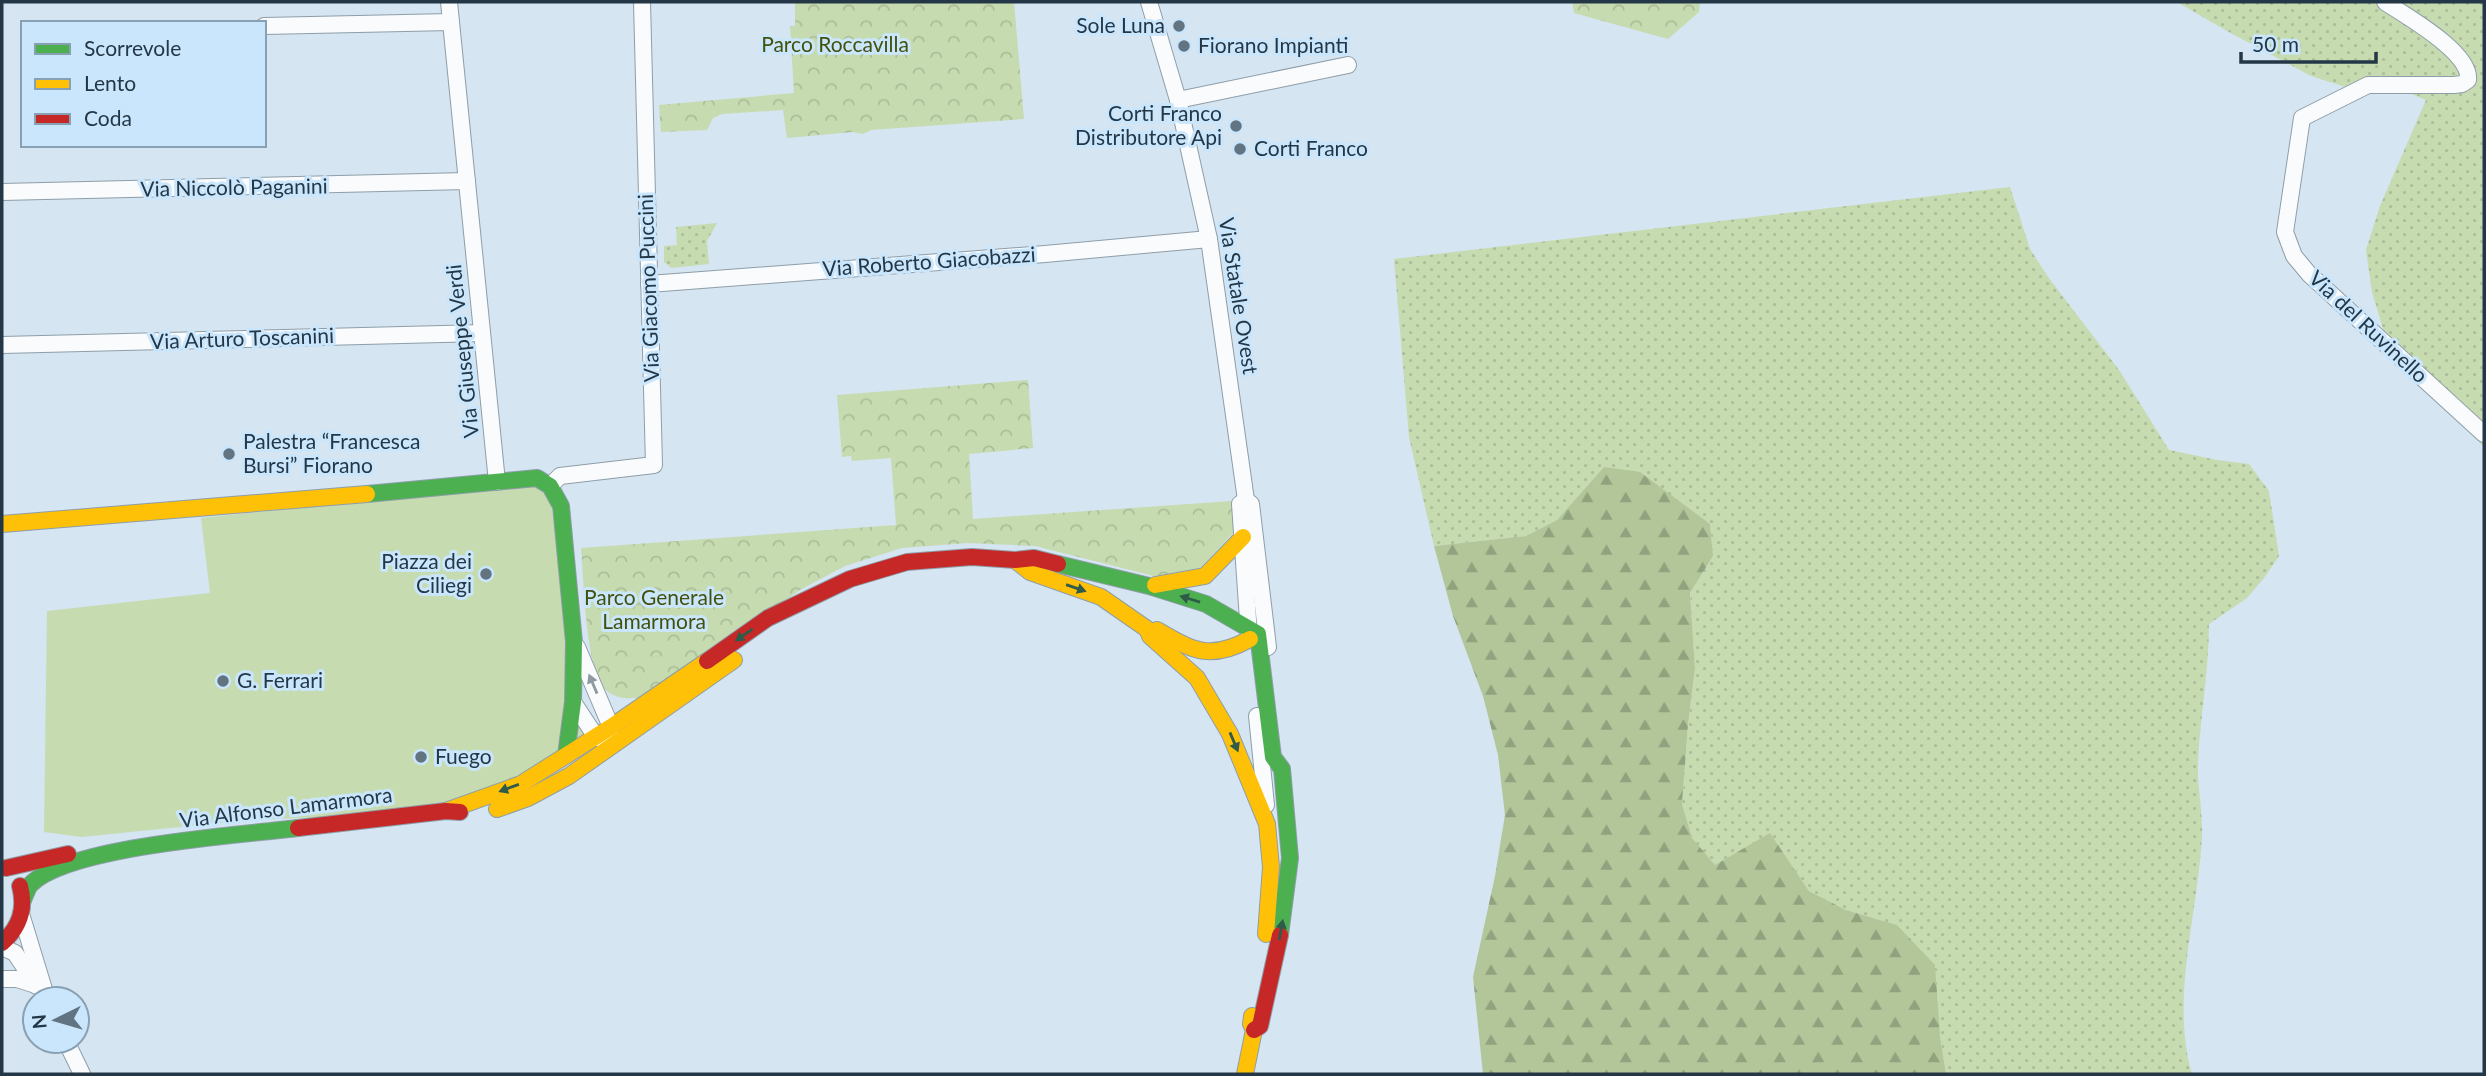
<svg xmlns="http://www.w3.org/2000/svg" width="2486" height="1076" viewBox="0 0 2486 1076" font-family="Lato,sans-serif">
  <defs>
    <pattern id="grass-dots" width="8" height="8" patternUnits="userSpaceOnUse" patternTransform="scale(1.75)"><rect width="8" height="8" fill="#c7dbb0"/><path d="M2 2h.1M6 6h.1" fill="none" stroke="#abbd99" stroke-width="1.8" stroke-linecap="round"/></pattern>
    <pattern id="forest-firs" width="22" height="20" patternUnits="userSpaceOnUse" patternTransform="scale(1.75)"><rect width="22" height="20" fill="#b2c699"/><path d="M5 1l3.5 6h-7zM16 11l3.5 6h-7z" fill="#91a27f"/></pattern>
    <pattern id="park-crowns" width="20" height="18" patternUnits="userSpaceOnUse" patternTransform="scale(1.75)"><rect width="20" height="18" fill="#c7dbb0"/><path d="M2 6a3 3 0 1 1 6 0M12 15a3 3 0 1 1 6 0" fill="none" stroke="#abbd99"/></pattern>
  </defs>
  <rect width="100%" height="100%" fill="#d5e5f1"/>
  <g fill="url(#grass-dots)">
    <polygon points="2177,2 2484,2 2484,447 2390,352 2372,292 2366,250 2380,206 2426,100 2397,88 2355,90 2311,76 2227,31"/>
    <path d="M2010,187L2030,249L2048,277L2119,370L2169,450L2217,460L2249,464L2269,491L2279,556L2264,578L2247,598L2209,624C2209,671 2200,716 2198,762C2197,787 2203,812 2202,836C2198,913 2170,1000 2192,1074H1946L1940,1036L1897,925L1846,910L1809,891L1770,834L1715,865L1692,839L1682,804L1688,725L1695,668L1690,593L1713,556L1710,524L1677,501L1604,467L1557,520L1526,536L1434,546L1409,437L1394,259Z"/>
    <polygon points="717,223 707,241 709,264 671,268 664,262 664,246 677,245 676,227"/>
  </g>
  <polygon fill="url(#forest-firs)" points="1604,467 1640,472 1710,524 1713,556 1690,593 1695,668 1688,725 1682,804 1692,838 1715,865 1770,833 1809,891 1846,910 1897,925 1935,965 1940,1036 1946,1074 1483,1074 1473,977 1495,876 1505,815 1498,755 1483,696 1453,616 1434,546 1526,536 1557,520"/>
  <g fill="url(#park-crowns)">
    <polygon points="795,2 1014,2 1024,119 871,130 863,134 853,132 787,138 783,110 722,114 713,118 707,130 661,132 659,105 794,93 790,26 795,26"/>
    <polygon points="1572,2 1700,2 1699,12 1668,39 1574,13"/>
    <path d="M1028,380L1033,448L969,454L973,519L1232,501L1235,531L1197,571L1158,577L1035,546L968,543L902,548L845,566L800,590L649,697C635,698 619,701 607,691C585,674 584,577 581,548L896,525L891,458L852,461L851,456L842,457L837,395Z"/>
  </g>
  <polygon fill="#c7dbb0" points="548,482 586,753 460,810 239,821 81,837 44,832 47,611 210,593 201,518"/>
  <g fill="none" stroke-linecap="round" stroke-linejoin="round">
    <g stroke="#8e9ea9" stroke-width="18">
      <g id="street">
        <polyline points="449,2 497,482"/>
        <polyline points="1149,2 1178,100 1209,239 1246,500 1251,504 1268,647"/>
        <path d="M2385,2C2406,16 2472,53 2468,80L2462,84L2454,85H2368L2302,118L2285,232L2294,256L2309,274L2484,434"/>
        <polyline points="264,26 451,22"/>
        <polyline points="1178,100 1348,65"/>
        <polyline points="2,192 467,181"/>
        <polyline points="649,284 1045,254 1209,239"/>
        <polyline points="2,345 482,333"/>
        <polyline points="550,486 560,476 654,465 642,2"/>
        <polyline points="1246,500 1240,504 1249,634"/>
        <polyline points="577,647 611,727 608,737"/>
        <polyline points="573,702 596,737 604,740"/>
        <polyline points="1257,716 1266,805"/>
        <polyline points="22,917 47,999"/>
        <polyline points="2,947 15,953 37,986"/>
        <polyline points="2,979 17,979 36,985"/>
        <polyline points="66,1041 82,1074"/>
      </g>
    </g>
    <g stroke="#8e9ea9" stroke-width="18">
      <g id="fast">
        <polyline points="367,494 537,478 550,486 561,506 574,642 573,702 566,755"/>
        <polyline points="1058,564 1149,586 1206,604 1258,634 1273,757 1282,769 1290,858 1280,935"/>
        <path d="M23,900C25,896 27,889 30,885C67,846 242,835 298,828"/>
      </g>
    </g>
    <g stroke="#8e9ea9" stroke-width="18">
      <g id="slow">
        <polyline points="2,524 367,494"/>
        <polyline points="1015,560 1030,572 1101,597 1147,629 1150,636 1197,678 1230,734 1267,824 1271,867 1266,934"/>
        <polyline points="1155,585 1205,576 1243,537"/>
        <path d="M1157,630C1193,651 1210,661 1250,639"/>
        <polyline points="497,809 528,798 569,776 734,660"/>
        <polyline points="446,811 521,784 611,727 707,661"/>
        <polyline points="1245,1074 1254,1030 1251,1024 1252,1016"/>
      </g>
    </g>
    <g stroke="#8e9ea9" stroke-width="18">
      <g id="jam">
        <polyline points="707,661 768,618 850,579 907,562 972,557 1015,560 1034,558 1058,564"/>
        <polyline points="298,828 446,811 460,812"/>
        <polyline points="6,868 68,854"/>
        <path d="M2,943C20,927 26,909 20,886"/>
        <polyline points="1254,1030 1260,1026 1280,935"/>
      </g>
    </g>
    <use href="#street" stroke="#f9fbfd" stroke-width="16"/>
    <use href="#fast" stroke="#4caf50" stroke-width="16"/>
    <use href="#slow" stroke="#ffc107" stroke-width="16"/>
    <use href="#jam" stroke="#c62828" stroke-width="16"/>
  </g>
  <defs><path id="oneway-solid" d="M-6-.8H1V-3.2L6.5 0L1 3.2V.8H-6Z" transform="scale(1.75)"/></defs>
  <g fill="#305b49">
    <use href="#oneway-solid" transform="translate(1076 588) rotate(19)"/>
    <use href="#oneway-solid" transform="translate(1190 599) rotate(-163)"/>
    <use href="#oneway-solid" transform="translate(744 635) rotate(145)"/>
    <use href="#oneway-solid" transform="translate(1234 742) rotate(67)"/>
    <use href="#oneway-solid" transform="translate(509 788) rotate(160)"/>
    <use href="#oneway-solid" transform="translate(1281 930) rotate(-80)"/>
  </g>
  <use fill="#8e99a2" href="#oneway-solid" transform="translate(593 684) rotate(-113)"/>
  <g fill="#627482" stroke="#cae6fc" stroke-width="2.5">
    <circle cx="1179" cy="26" r="7"/>
    <circle cx="1184" cy="46" r="7"/>
    <circle cx="1236" cy="126" r="7"/>
    <circle cx="1240" cy="149" r="7"/>
    <circle cx="229" cy="454" r="7"/>
    <circle cx="486" cy="574" r="7"/>
    <circle cx="223" cy="681" r="7"/>
    <circle cx="421" cy="757" r="7"/>
  </g>
  <g text-anchor="middle" stroke-width="6" stroke-linejoin="round" paint-order="stroke">
    <g font-size="21" fill="#243746" stroke="#cae6fc" text-anchor="start">
      <text x="1165" y="33" text-anchor="end">Sole Luna</text>
      <text x="1198" y="53">Fiorano Impianti</text>
      <text x="1222" y="121" text-anchor="end">Corti Franco<tspan x="1222" dy="24">Distributore Api</tspan></text>
      <text x="1254" y="156">Corti Franco</text>
      <text x="243" y="449">Palestra “Francesca<tspan x="243" dy="24">Bursi” Fiorano</tspan></text>
      <text x="472" y="569" text-anchor="end">Piazza dei<tspan x="472" dy="24">Ciliegi</tspan></text>
      <text x="237" y="688">G. Ferrari</text>
      <text x="435" y="764">Fuego</text>
    </g>
    <g font-size="21" fill="#43510d" stroke="#cae6fc">
      <text x="835" y="52">Parco Roccavilla</text>
      <text x="654" y="605">Parco Generale<tspan x="654" dy="24">Lamarmora</tspan></text>
    </g>
    <g font-size="21" fill="#243746" stroke="#cae6fc">
      <text transform="translate(234 188) rotate(-1)" y="7">Via Niccolò Paganini</text>
      <text transform="translate(929 262) rotate(-4)" y="7">Via Roberto Giacobazzi</text>
      <text transform="translate(649 288) rotate(-92)" y="7">Via Giacomo Puccini</text>
      <text transform="translate(1238 296) rotate(81)" y="7">Via Statale Ovest</text>
      <text transform="translate(2368 327) rotate(43)" y="7">Via del Ruvinello</text>
      <text transform="translate(242 339) rotate(-2)" y="7">Via Arturo Toscanini</text>
      <text transform="translate(463 351) rotate(-96)" y="7">Via Giuseppe Verdi</text>
      <text transform="translate(286 808) rotate(-7)" y="7">Via Alfonso Lamarmora</text>
    </g>
  </g>
  <rect width="2486" height="1076" fill="none" stroke="#243746" stroke-width="7"/>
  <rect x="21" y="21" width="245" height="126" fill="#cae6fc" stroke="#88a0b3" stroke-width="2"/>
  <rect x="35" y="44" width="35" height="10" fill="#4caf50" stroke="#88a0b3" stroke-width="2"/>
  <text x="84" y="56" font-size="21" fill="#243746">Scorrevole</text>
  <rect x="35" y="79" width="35" height="10" fill="#ffc107" stroke="#88a0b3" stroke-width="2"/>
  <text x="84" y="91" font-size="21" fill="#243746">Lento</text>
  <rect x="35" y="114" width="35" height="10" fill="#c62828" stroke="#88a0b3" stroke-width="2"/>
  <text x="84" y="126" font-size="21" fill="#243746">Coda</text>
  <g transform="translate(56 1020) rotate(265)"><circle r="33" fill="#cae6fc" stroke="#88a0b3" stroke-width="2"/>
  <path d="M0-5L12 26L0 18L-12 26Z" fill="#627482"/>
  <text y="-10" font-size="19" font-weight="bold" text-anchor="middle" fill="#243746">N</text>
  </g>
  <path d="M2241 52v10h135v-10" fill="none" stroke="#243746" stroke-width="3.5"/>
  <text x="2252" y="52" font-size="21" fill="#243746" stroke="#cae6fc" stroke-width="5" paint-order="stroke">50 m</text>
</svg>
